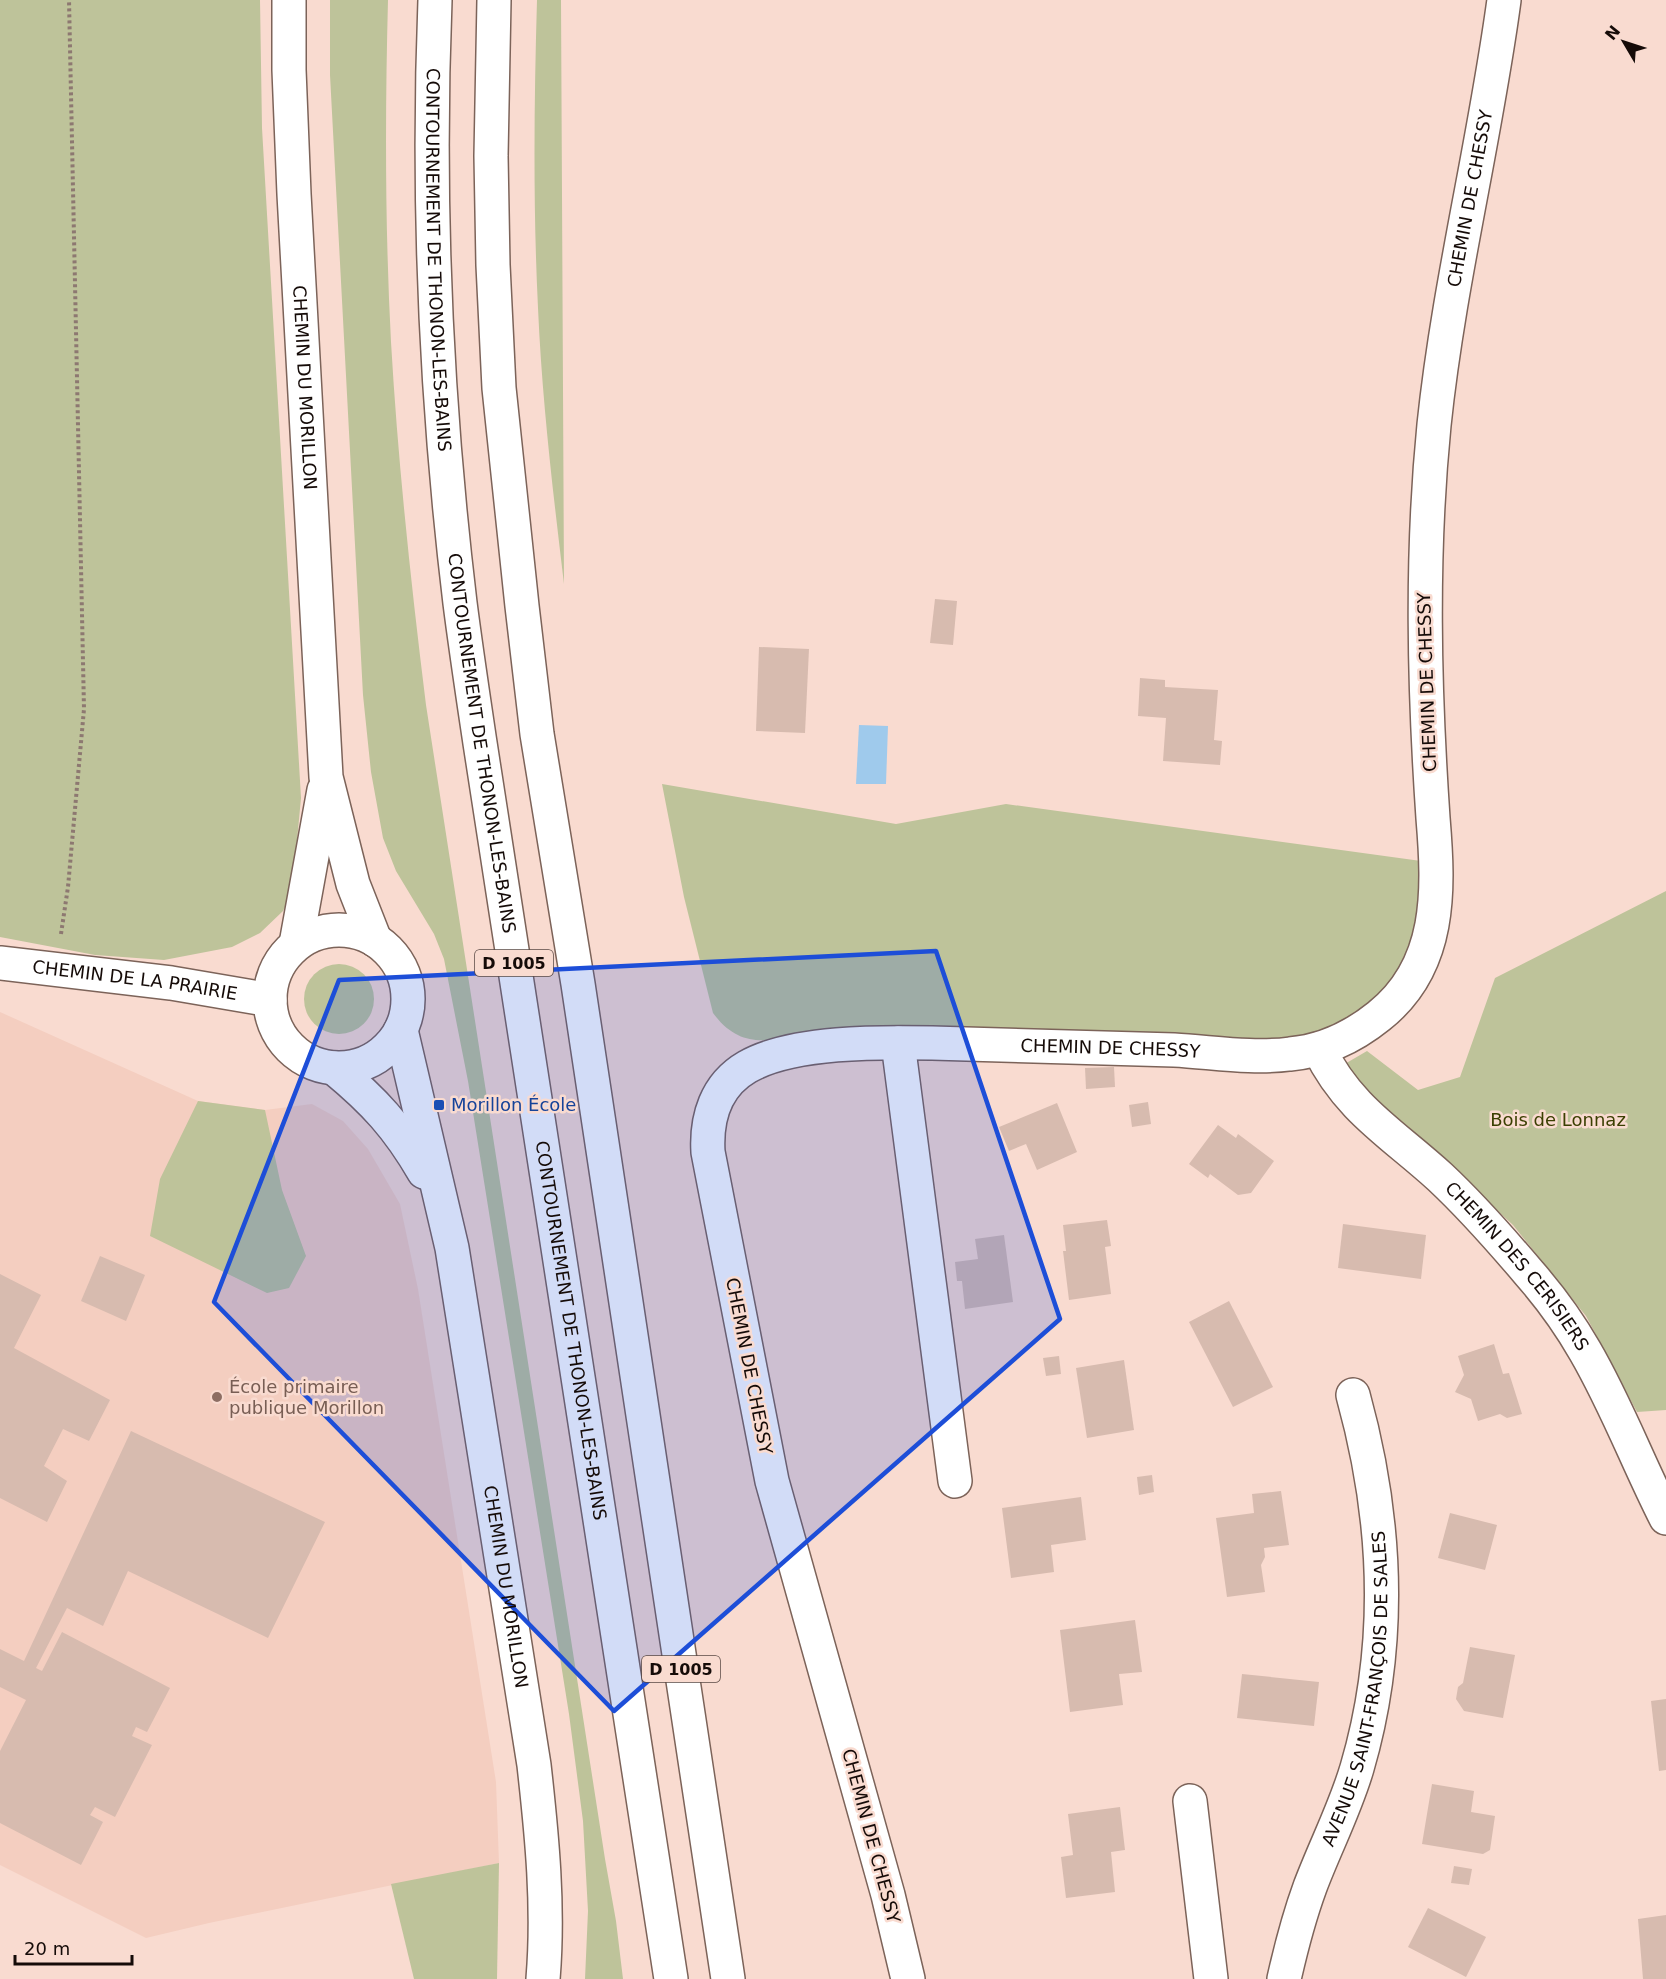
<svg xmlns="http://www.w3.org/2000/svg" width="1666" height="1979" viewBox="0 0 1666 1979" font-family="'DejaVu Sans',sans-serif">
  <rect width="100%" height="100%" fill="#f9dbd0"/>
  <polygon fill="#f4cec0" points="0,1012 198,1101 265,1110 312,1104 343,1121 368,1149 400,1204 418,1289 496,1782 499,1863 209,1923 146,1938 0,1865"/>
  <g fill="#bec39a">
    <polygon points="0,0 260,0 262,128 301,798 292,894 283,911 260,933 232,947 164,960 95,955 0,937"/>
    <path d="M330,0H388C385,114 385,228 391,342C398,463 411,584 426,705L605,1859L616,1921L623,1979H585L588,1911L583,1821L569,1714L468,1081L444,959L434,934L396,871L383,838L371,772L363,695L330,75Z"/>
    <path d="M537,0H561L564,584C553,492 542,400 538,308C533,206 534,103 537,0Z"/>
    <path d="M662,784L896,824L1006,804L1421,861C1421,875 1423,889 1421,903C1419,925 1412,953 1399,973C1381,999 1350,1023 1320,1033C1302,1039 1283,1039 1265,1040L821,1030C777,1038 744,1055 713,1013L684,897Z"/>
    <polygon points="1666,891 1666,1410 1637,1412 1586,1316 1513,1225 1434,1152 1370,1102 1343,1065 1367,1051 1418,1090 1460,1077 1495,978"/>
    <circle cx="339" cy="999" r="35"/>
    <polygon points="198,1101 265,1110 282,1190 306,1256 289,1288 267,1293 150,1236 160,1179"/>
    <polygon points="499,1863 497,1979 414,1979 391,1884"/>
  </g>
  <polygon fill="#9fcaec" points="859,725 888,726 886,784 856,784"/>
  <g fill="#d7bbaf">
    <polygon points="935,599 957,601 953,645 930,643"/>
    <polygon points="759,647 809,649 805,733 756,731"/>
    <polygon points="1140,678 1165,680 1165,687 1218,690 1214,740 1222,741 1220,765 1163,761 1166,718 1138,716"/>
    <polygon points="1114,1067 1115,1087 1086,1089 1085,1068"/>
    <polygon points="1148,1102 1151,1124 1132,1127 1129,1105"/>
    <polygon points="1057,1103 1077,1152 1037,1170 1026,1144 1009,1151 999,1127"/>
    <polygon points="1218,1125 1236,1138 1238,1134 1274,1161 1251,1193 1238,1195 1210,1174 1208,1178 1189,1164"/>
    <polygon points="1107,1220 1111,1246 1105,1247 1111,1294 1069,1300 1063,1251 1066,1251 1063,1225"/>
    <polygon points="1343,1224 1426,1235 1421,1279 1338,1268"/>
    <polygon points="1004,1235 1013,1302 965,1309 962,1281 957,1281 955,1262 978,1259 975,1239"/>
    <polygon points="100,1256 145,1275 126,1321 81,1301"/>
    <polygon points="0,1274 41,1295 14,1348 110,1400 89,1441 63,1429 44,1466 67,1481 47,1522 0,1498"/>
    <polygon points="1229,1301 1273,1387 1233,1407 1189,1322"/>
    <polygon points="1494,1344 1503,1374 1509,1373 1522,1414 1507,1418 1500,1414 1478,1421 1471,1399 1455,1392 1464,1375 1458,1356"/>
    <polygon points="1059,1356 1061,1374 1046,1376 1043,1358"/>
    <polygon points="1124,1360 1134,1430 1087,1438 1076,1368"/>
    <polygon points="131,1431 325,1522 268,1638 128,1571 103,1626 67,1608 36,1668 42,1671 62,1632 170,1688 147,1732 136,1727 132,1736 152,1745 115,1817 95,1807 90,1815 103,1822 81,1865 0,1823 0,1751 26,1700 0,1687 0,1649 24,1661"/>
    <polygon points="1152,1475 1154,1492 1139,1495 1137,1477"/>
    <polygon points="1281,1491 1289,1545 1264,1548 1265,1557 1261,1565 1265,1592 1227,1597 1216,1518 1254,1513 1252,1494"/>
    <polygon points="1081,1497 1086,1540 1051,1545 1054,1572 1011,1578 1002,1508"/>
    <polygon points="1450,1513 1497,1525 1485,1570 1438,1558"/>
    <polygon points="1135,1620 1142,1672 1119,1674 1123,1705 1070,1712 1060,1630"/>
    <polygon points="1470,1647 1515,1655 1503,1718 1464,1711 1456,1699 1458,1687 1463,1683"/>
    <polygon points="1242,1674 1319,1682 1314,1726 1237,1718"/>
    <polygon points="1666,1699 1666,1770 1659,1771 1651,1701"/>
    <polygon points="1432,1784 1474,1791 1471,1812 1495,1816 1490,1850 1483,1854 1422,1844"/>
    <polygon points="1120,1807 1125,1850 1111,1852 1115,1892 1066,1898 1061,1857 1073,1855 1068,1814"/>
    <polygon points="1454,1866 1472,1869 1469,1885 1451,1883"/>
    <polygon points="1428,1908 1486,1937 1466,1977 1408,1947"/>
    <polygon points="1666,1915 1666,1979 1643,1979 1638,1919"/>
  </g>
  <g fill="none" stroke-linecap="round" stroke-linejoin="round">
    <g stroke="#7c6359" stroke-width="36">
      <g id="minor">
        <path id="s1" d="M289,0V70L294,194L326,777L353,884L375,940"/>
        <circle cx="339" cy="999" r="69"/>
        <polyline points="296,944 324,790"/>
        <path id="s2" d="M0,963L171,983L270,1000"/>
        <path id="s3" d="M401,1030L452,1248L534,1765C542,1836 549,1907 543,1979"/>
        <polyline points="898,1043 955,1481"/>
        <path id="s4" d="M1319,1049C1348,1109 1393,1134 1440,1177C1472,1207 1501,1240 1529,1273C1550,1297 1569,1323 1585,1351C1616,1404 1638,1463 1666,1518"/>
        <path d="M334,1068C374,1101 398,1127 424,1172"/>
        <polyline points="1190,1801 1211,1979"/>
        <path id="s5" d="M908,1979L888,1895L772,1481L708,1152C706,1118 716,1085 747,1067C792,1041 880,1042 932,1043C1012,1046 1093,1047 1174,1050C1212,1052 1252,1059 1290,1054C1324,1051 1353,1037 1379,1016C1442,966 1439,890 1433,818C1424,687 1421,556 1434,425C1449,282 1485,142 1504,0"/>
        <path id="s6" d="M1284,1979C1291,1948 1299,1917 1310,1887C1325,1847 1345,1809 1357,1768C1393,1645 1387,1518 1353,1395"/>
      </g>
    </g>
    <g stroke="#7c6359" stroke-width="36">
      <g id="highway">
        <path id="s7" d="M435,0C427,201 436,404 460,603C466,650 473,696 480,743L671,1979"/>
        <polyline points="494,0 491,156 493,265 499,388 522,606 537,734 578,984 728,1979"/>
      </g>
    </g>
    <polyline stroke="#8d7871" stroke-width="4" stroke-dasharray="3 3" stroke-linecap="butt" points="61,934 68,887 84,709 69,0"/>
    <use href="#minor" stroke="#fff" stroke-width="33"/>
    <use href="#highway" stroke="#fff" stroke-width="33"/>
  </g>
  <path fill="#1d4ed8" fill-opacity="0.2" stroke="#1d4ed8" stroke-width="4.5" stroke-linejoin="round" d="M936,951L1060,1319L614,1711L214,1302L339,980Z"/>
  <rect fill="#1a4fb4" stroke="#f9dbd0" stroke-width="2" x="433" y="1099" width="12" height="12" rx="3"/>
  <circle fill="#8d6e63" stroke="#f9dbd0" stroke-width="2" cx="217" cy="1397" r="6"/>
  <g text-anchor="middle" stroke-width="5" stroke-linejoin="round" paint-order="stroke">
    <g fill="#f9dbd0" stroke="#594944" stroke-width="1.5">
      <rect x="475" y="950" width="78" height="26" rx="4.5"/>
      <rect x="642" y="1656" width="78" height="26" rx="4.5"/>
    </g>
    <g font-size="16" font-weight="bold" fill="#150b08">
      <text x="514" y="969">D 1005</text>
      <text x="681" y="1675">D 1005</text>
    </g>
    <g font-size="18" fill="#150b08" stroke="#f9dbd0">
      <text dy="6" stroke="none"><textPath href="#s5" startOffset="2433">CHEMIN DE CHESSY</textPath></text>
      <text dy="6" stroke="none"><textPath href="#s7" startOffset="260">CONTOURNEMENT DE THONON-LES-BAINS</textPath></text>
      <text dy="6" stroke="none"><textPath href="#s1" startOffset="388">CHEMIN DU MORILLON</textPath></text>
      <text transform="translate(1427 682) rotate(-92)" y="6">CHEMIN DE CHESSY</text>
      <text dy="6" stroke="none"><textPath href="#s7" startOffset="746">CONTOURNEMENT DE THONON-LES-BAINS</textPath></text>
      <text dy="6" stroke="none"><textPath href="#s2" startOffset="136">CHEMIN DE LA PRAIRIE</textPath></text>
      <text dy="6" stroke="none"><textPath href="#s5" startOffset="1317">CHEMIN DE CHESSY</textPath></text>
      <text dy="6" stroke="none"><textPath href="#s4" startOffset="296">CHEMIN DES CERISIERS</textPath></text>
      <text dy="6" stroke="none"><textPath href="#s7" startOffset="1340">CONTOURNEMENT DE THONON-LES-BAINS</textPath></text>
      <text transform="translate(749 1366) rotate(79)" y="6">CHEMIN DE CHESSY</text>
      <text dy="6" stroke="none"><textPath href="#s3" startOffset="567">CHEMIN DU MORILLON</textPath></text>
      <text dy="6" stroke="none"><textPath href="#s6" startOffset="302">AVENUE SAINT-FRANÇOIS DE SALES</textPath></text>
      <text transform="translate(871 1836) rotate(75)" y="6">CHEMIN DE CHESSY</text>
    </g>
    <g font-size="18" fill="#164399" stroke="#f9dbd0" text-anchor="start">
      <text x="451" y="1111">Morillon École</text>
    </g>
    <g font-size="18" fill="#3b3f02" stroke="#f9dbd0">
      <text x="1558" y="1126">Bois de Lonnaz</text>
    </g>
    <g font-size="18" fill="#785e54" stroke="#f9dbd0" text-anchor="start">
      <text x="229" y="1393">École primaire<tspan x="229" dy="21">publique Morillon</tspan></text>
    </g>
  </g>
  <g transform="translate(1624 42) rotate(309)" stroke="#f9dbd0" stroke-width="4.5" paint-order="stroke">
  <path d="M0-4.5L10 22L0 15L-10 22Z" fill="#150b08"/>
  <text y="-9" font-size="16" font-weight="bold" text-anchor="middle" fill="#150b08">N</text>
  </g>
  <path d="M15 1955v9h117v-9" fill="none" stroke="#150b08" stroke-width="3"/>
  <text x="24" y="1955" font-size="18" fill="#150b08" stroke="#f9dbd0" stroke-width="4.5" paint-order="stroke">20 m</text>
</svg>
